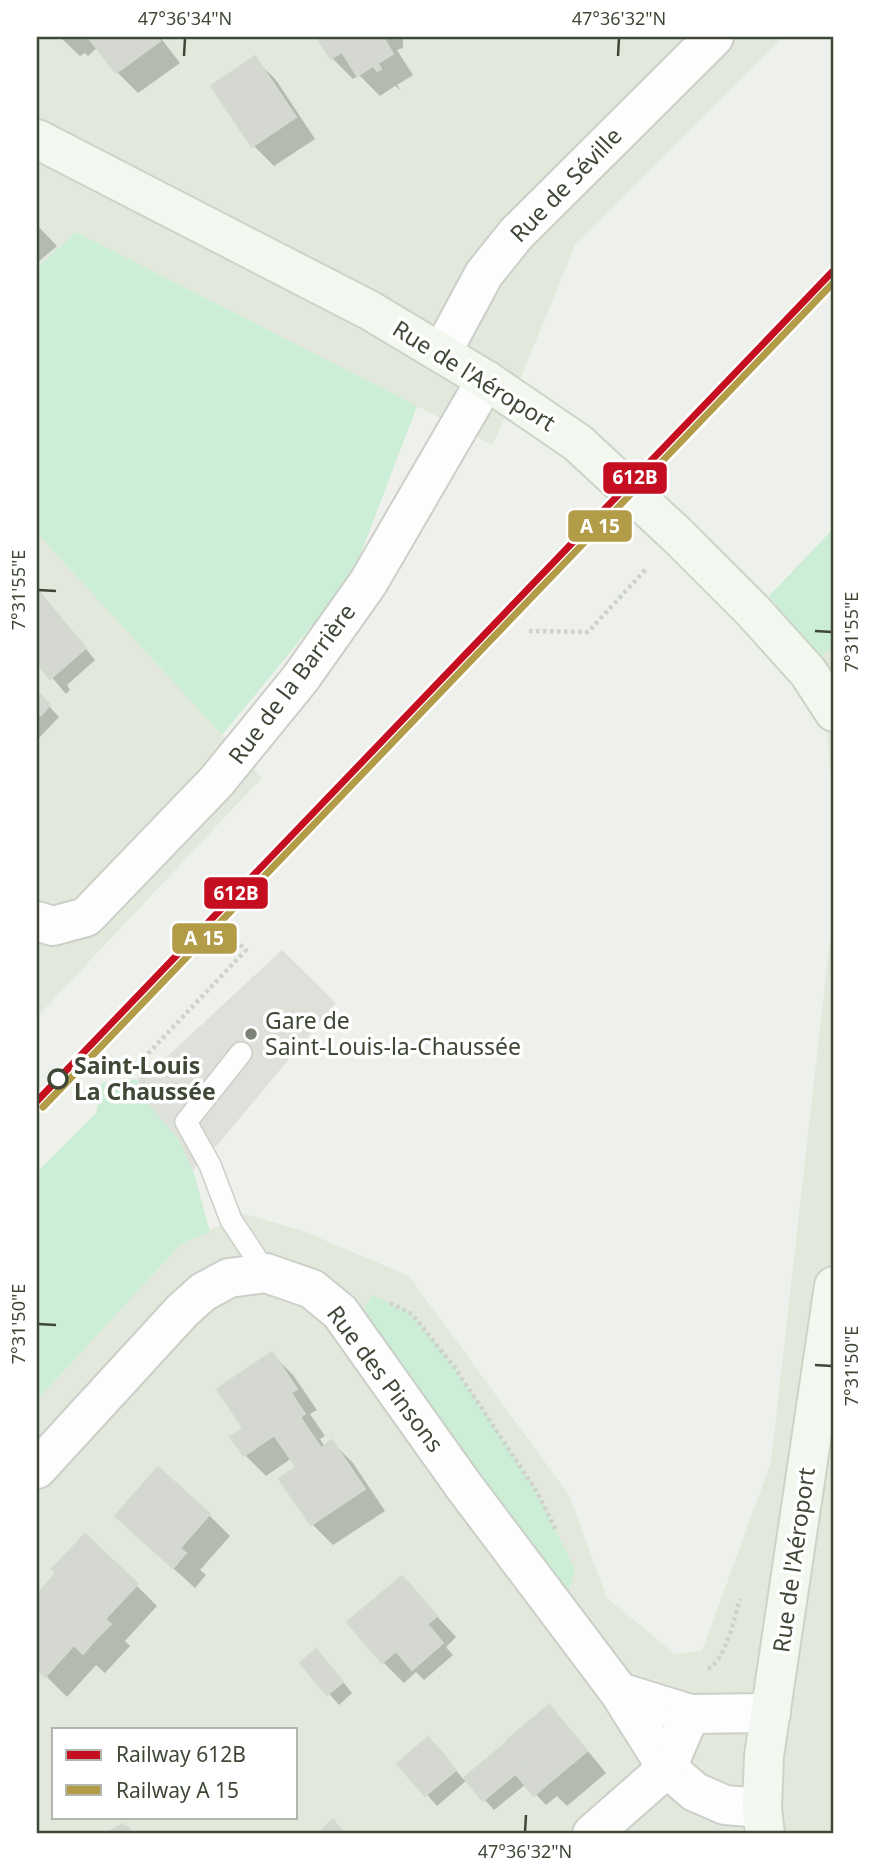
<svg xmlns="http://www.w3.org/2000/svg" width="871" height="1871" viewBox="0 0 871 1871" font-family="'Noto Sans',sans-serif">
  <rect width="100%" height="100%" fill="#eef1eb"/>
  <g fill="#e2e9dc" fill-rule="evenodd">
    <polygon points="37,37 783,37 576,243 493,445 76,232 37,268"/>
    <polygon points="37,533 262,778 37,1017"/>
    <polygon points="834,646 834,812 820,658"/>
    <path d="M834,904V1834H37V1400L182,1243L245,1214L303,1231L409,1276L569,1495L607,1598L675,1654L702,1651L771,1462ZM54,1729H296V1817H54Z"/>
  </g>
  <g fill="#ccedd6">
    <polygon points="76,232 417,406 352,577 222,735 37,533 37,268"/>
    <polygon points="834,528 834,646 820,658 769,596"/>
    <polygon points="137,1079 140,1095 178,1138 193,1170 210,1232 182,1243 37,1400 37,1172 96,1113 102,1083"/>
    <polygon points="372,1295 412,1314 455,1368 537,1492 575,1570 568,1594 362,1314"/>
  </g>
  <polygon fill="#dee0da" points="282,950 336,1003 219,1143 193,1170 178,1138 140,1095 136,1066 158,1065"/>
  <g fill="#0003">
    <polygon points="60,37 160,37 180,63 138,93 117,72 98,47 88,56 85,53 80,56"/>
    <polygon points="319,37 403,37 403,48 397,50 413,75 397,85 401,90 395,86 380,96 359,75 353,79 332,58"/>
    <polygon points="255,59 276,80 315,139 274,166 253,145"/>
    <polygon points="37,225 57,246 37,263"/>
    <polygon points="37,588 95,660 67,685 70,690 66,694 37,660"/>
    <polygon points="37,693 59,717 37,740"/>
    <polygon points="272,1354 293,1375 317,1410 310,1414 325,1436 320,1439 325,1447 332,1442 353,1463 385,1511 333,1545 312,1524 282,1479 299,1467 292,1458 266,1476 245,1455 245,1429"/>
    <polygon points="209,1515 230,1536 200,1570 206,1575 195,1588 138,1536"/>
    <polygon points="59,1573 136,1585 157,1606 125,1641 130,1646 105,1673 96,1665 67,1697 37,1667 37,1597"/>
    <polygon points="402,1578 456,1637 446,1647 453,1655 424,1680 416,1672 404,1683 383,1662"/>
    <polygon points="327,1662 352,1693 339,1705 302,1663"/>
    <polygon points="549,1708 570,1729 606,1773 567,1806 557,1796 546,1805 526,1784 494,1810 467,1780 437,1806 400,1764 439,1750 464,1780"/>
  </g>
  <g fill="#d4d8d0" stroke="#d5d9d1" stroke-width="2">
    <polygon points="88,37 157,37 160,41 116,73"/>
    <polygon points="316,37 383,37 393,54 378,63 381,69 377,71 373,66 357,76 342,52 331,59"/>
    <polygon points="255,56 296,117 252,147 211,86"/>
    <polygon points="37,590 64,622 37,645"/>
    <polygon points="64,622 86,648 50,679 37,663 37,645"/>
    <polygon points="37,691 50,705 41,715 37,711"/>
    <polygon points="272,1352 297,1389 291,1393 305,1414 244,1456 230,1437 243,1428 217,1389"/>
    <polygon points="300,1417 321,1448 332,1440 365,1489 311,1525 279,1479 296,1467 274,1435"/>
    <polygon points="158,1467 210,1514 180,1548 186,1553 173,1568 115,1516"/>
    <polygon points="85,1534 138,1584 105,1619 111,1624 94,1641 40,1591 56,1573 52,1569"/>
    <polygon points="402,1576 437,1616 382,1663 347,1622"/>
    <polygon points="40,1591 94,1641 83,1654 74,1645 45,1677 37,1669 37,1594"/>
    <polygon points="427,1624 443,1643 412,1670 396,1651"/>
    <polygon points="316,1649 343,1682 327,1695 300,1663"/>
    <polygon points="549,1705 587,1751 545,1786 507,1740"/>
    <polygon points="428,1737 442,1753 411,1780 397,1764"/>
    <polygon points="508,1741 527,1764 483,1801 464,1778"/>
    <polygon points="442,1753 456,1770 425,1796 411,1780"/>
    <polygon points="527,1764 545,1786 534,1796 515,1773"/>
    <polygon points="333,1820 345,1834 317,1834"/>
    <polygon points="123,1824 124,1827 127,1826 132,1834 105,1834"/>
  </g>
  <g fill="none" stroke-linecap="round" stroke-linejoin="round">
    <g stroke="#cccfc8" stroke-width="24">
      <polyline id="service" points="241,1053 186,1122 210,1165 231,1220 266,1273"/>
    </g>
    <g stroke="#cccfc8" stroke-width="42">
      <g id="minor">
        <polyline points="442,352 484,274 516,234 714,37"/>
        <polyline points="37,921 53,926 86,917 216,782 300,679 368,583 486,380"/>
        <polyline points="37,1469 182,1311 203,1292 229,1278 266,1273 312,1289 340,1312 463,1485 619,1692 667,1768 695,1792 725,1805 762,1808"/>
        <polyline points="619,1692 690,1714 771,1713"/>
        <polyline points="592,1834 667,1768 690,1714"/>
      </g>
    </g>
    <g stroke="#cbd4c5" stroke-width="42">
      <g id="secondary">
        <polyline points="37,139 369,310 486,380 578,443 676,534 753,611 808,672 834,712"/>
        <polyline points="765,1834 762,1808 764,1756 834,1286"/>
      </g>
    </g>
    <g stroke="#ced2cb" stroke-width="4.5" stroke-dasharray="3.5 3.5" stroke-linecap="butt">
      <polyline points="529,631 588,632 647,568"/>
      <polyline points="160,1099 143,1084 141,1061 246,950 233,938"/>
      <polyline points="390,1303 412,1314 455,1368 537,1492 556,1530"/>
      <path d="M708,1669C726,1659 734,1619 740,1599"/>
    </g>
    <use href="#service" stroke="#fcfdfc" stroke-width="21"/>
    <use href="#minor" stroke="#fcfdfc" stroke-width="38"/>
    <use href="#secondary" stroke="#f2f7ef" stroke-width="38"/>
    <g stroke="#fff" stroke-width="12">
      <polyline id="rail-1" points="37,1101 834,270"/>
    </g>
    <g stroke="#fff" stroke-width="12">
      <polyline id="rail-2" points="43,1107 834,282"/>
    </g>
    <use href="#rail-1" stroke="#c50e1f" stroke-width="7"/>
    <use href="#rail-2" stroke="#b29c47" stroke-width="7"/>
  </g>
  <path fill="none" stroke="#3f4836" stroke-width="2.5" d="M184,56L185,38M618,56L619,38M38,590L56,591M815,631L832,632M38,1324L56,1325M815,1365L832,1366M525,1832L526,1815"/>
  <circle fill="#7c8375" stroke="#fff" stroke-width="2.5" cx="251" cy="1034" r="7"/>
  <circle fill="#fff" stroke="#3f4836" stroke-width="3.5" cx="58" cy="1079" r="9"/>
  <g text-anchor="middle" stroke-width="7" stroke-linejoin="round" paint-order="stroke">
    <g font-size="23" fill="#3f4836" stroke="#fff">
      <text transform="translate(566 185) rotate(-46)" y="8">Rue de Séville</text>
      <text transform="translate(474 376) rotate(32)" y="8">Rue de l'Aéroport</text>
      <text transform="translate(292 684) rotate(-53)" y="8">Rue de la Barrière</text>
      <text transform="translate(385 1379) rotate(53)" y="8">Rue des Pinsons</text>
      <text transform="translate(794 1560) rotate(-82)" y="8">Rue de l'Aéroport</text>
    </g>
    <g font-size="23" fill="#3f4836" stroke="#fff" text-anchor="start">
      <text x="265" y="1029">Gare de<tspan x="265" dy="26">Saint-Louis-la-Chaussée</tspan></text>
    </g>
    <g font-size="23" font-weight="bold" fill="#3f4836" stroke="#fff" text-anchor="start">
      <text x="74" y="1074">Saint-Louis<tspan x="74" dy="26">La Chaussée</tspan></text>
    </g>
  </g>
  <g stroke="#fff" stroke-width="2.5">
    <rect x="602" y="461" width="66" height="34" rx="7" fill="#c50e1f"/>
    <rect x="567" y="509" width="66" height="34" rx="7" fill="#b29c47"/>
    <rect x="203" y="876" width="66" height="34" rx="7" fill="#c50e1f"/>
    <rect x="171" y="922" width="67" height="33" rx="7" fill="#b29c47"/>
  </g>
  <g font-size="19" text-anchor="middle" font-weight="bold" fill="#fff">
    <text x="635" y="484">612B</text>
    <text x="600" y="533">A 15</text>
    <text x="236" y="900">612B</text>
    <text x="204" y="945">A 15</text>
  </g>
  <rect width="871" height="1871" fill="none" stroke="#ffffff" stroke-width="77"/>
  <rect x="52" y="1728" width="245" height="91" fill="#ffffff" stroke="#b2b6af" stroke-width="2"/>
  <rect x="66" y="1750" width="35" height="10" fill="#c50e1f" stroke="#b2b6af" stroke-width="2"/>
  <text x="116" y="1762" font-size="21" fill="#3f4836">Railway 612B</text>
  <rect x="66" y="1785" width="35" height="10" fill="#b29c47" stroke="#b2b6af" stroke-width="2"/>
  <text x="116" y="1798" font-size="21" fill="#3f4836">Railway A 15</text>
  <rect x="38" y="38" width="794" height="1794" fill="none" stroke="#3f4836" stroke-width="2.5"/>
  <g font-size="18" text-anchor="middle" fill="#3f4836">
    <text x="185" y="25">47°36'34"N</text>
    <text x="619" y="25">47°36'32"N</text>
    <text transform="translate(19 590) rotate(-90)" y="6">7°31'55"E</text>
    <text transform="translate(852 632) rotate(-90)" y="6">7°31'55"E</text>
    <text transform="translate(19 1324) rotate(-90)" y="6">7°31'50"E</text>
    <text transform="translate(852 1366) rotate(-90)" y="6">7°31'50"E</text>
    <text x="525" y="1858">47°36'32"N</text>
  </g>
</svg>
